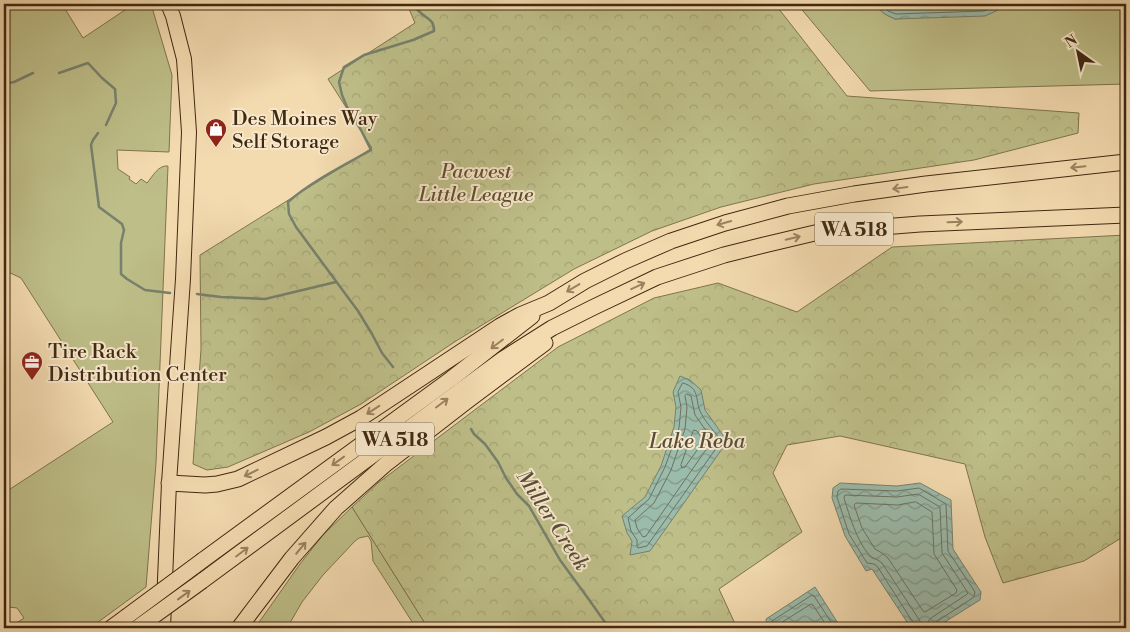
<svg xmlns="http://www.w3.org/2000/svg" width="1130" height="632" viewBox="0 0 1130 632" font-family="'Libre Bodoni',serif">
  <defs>
    <pattern id="forest-crowns" width="20" height="18" patternUnits="userSpaceOnUse" patternTransform="scale(1.25)"><rect width="20" height="18" fill="#bebe88"/><path d="M2 6a3 3 0 1 1 6 0M12 15a3 3 0 1 1 6 0" fill="none" stroke="#a4a374"/></pattern>
    <pattern id="water-waves" width="16" height="10" patternUnits="userSpaceOnUse" patternTransform="scale(1.25)"><rect width="16" height="10" fill="#9bbbab"/><path d="M0 5q4-4 8 0t8 0" fill="none" stroke="#80988a"/></pattern>
  </defs>
  <rect width="100%" height="100%" fill="#f3daaf"/>
  <filter id="stains"><feTurbulence type="fractalNoise" baseFrequency=".004" numOctaves="4"/><feColorMatrix values="0 0 0 0 .2 0 0 0 0 .09 0 0 0 0 .02 0 0 0 .5 -.17"/></filter>
  <radialGradient id="worn" r=".72"><stop offset=".6" stop-color="#630" stop-opacity="0"/><stop offset="1" stop-color="#630" stop-opacity=".3"/></radialGradient>
  <g fill="#bebe88" stroke="#7f744c">
    <path d="M4,4H62L83,38L134,4H151L172,75L169,152L117,150L118,169L130,177L129,179L136,184L141,179L147,183C153,176 158,165 168,166L156,463L146,587L90,628H9L24,618L17,608L8,607L4,599V493L113,422L21,278L4,270Z"/>
    <path d="M799,4H877C880,13 887,15 895,19L996,11L1005,4H1126V84L870,91L798,5Z"/>
    <polygon points="352,507 428,628 416,628 373,561 371,541 368,536 359,538 355,541 323,575 302,602 287,628 255,628 300,564 323,535"/>
  </g>
  <g fill="url(#forest-crowns)" stroke="#7f744c">
    <polygon points="407,4 775,4 847,96 1079,113 1078,133 974,160 814,184 721,207 652,231 574,269 456,341 361,404 309,432 228,467 207,470 193,464 201,349 200,255 372,148 328,79 415,23"/>
    <polygon points="1126,235 1126,535 1084,561 1003,583 985,537 965,464 840,436 787,445 773,473 802,532 719,589 737,628 428,628 352,507 378,483 558,347 654,298 718,283 797,312 892,247"/>
  </g>
  <g fill="url(#water-waves)" stroke="#77816d">
    <path d="M877,4H1005L996,11L985,16L895,19C887,15 880,13 877,4Z"/>
    <polygon points="680,376 690,380 701,390 705,410 725,438 722,449 650,551 630,555 632,541 627,533 622,516 645,497 661,466 674,427 676,407 673,392"/>
    <polygon points="840,483 897,486 920,483 951,500 953,549 981,592 980,600 935,628 911,628 872,569 866,571 845,536 832,498 833,488"/>
    <polygon points="815,587 841,628 767,628 766,619"/>
  </g>
  <g fill="none" stroke-linecap="round" stroke-linejoin="round">
    <g stroke="#6e725e" stroke-width="1">
      <polyline points="882,4 888,11 896,14 984,11 994,7 997,4"/>
      <polyline points="890,4 897,7 985,4"/>
      <path d="M683,383C700,388 695,399 700,411C704,420 713,430 719,438L717,447L647,546L638,548L637,546V540L631,531L628,518L649,499L665,467L679,428L681,407L678,392Z"/>
      <polygon points="687,394 691,396 695,415 712,439 712,441 646,536 643,537 637,528 635,520 654,503 671,470 685,429 687,407 685,396"/>
      <polygon points="694,430 697,431 703,440 703,442 685,467 682,468 681,465"/>
      <polygon points="916,502 932,512 934,554 957,590 956,593 925,612 923,611 888,558 882,553 875,549 862,528 854,505 856,503 897,505"/>
      <polyline points="772,628 772,621 812,595 814,596 835,628"/>
      <polyline points="778,628 779,624 811,604 813,605 828,628"/>
      <polyline points="915,628 914,624 877,566 874,564 867,563 849,534 837,497 838,491 841,489 897,491 919,488 946,504 948,551 975,592 974,597 936,622 933,625 933,628"/>
      <path d="M921,628L920,621L882,563C878,559 873,559 869,555C856,539 850,517 844,498L845,495L897,497L918,494L940,507L942,553L968,593L966,595L931,618L927,623V628"/>
    </g>
    <g stroke="#77816d" stroke-width="2.5">
      <polyline points="59,73 88,63 102,78 115,89 116,103 106,125"/>
      <polyline points="4,84 14,82 33,73"/>
      <polyline points="98,133 93,140 91,145 99,207 122,224 124,230 121,243 121,274 127,279 145,290 170,293"/>
      <polyline points="197,294 221,297 265,299 336,282"/>
      <path d="M393,367L382,353L372,334L358,311L296,227L289,214L288,202C312,181 343,166 371,150L361,130L347,107L342,95L339,82L344,67L364,55L413,40L434,31C434,20 429,20 422,14C418,11 415,7 413,4"/>
      <polyline points="471,429 474,434 485,444 498,462 506,478 517,494 529,506 560,560 590,601 609,628"/>
    </g>
    <g stroke="#402911" stroke-width="16">
      <polyline id="major" points="163,628 169,483 183,279 189,132 184,59 173,16 168,4"/>
    </g>
    <g stroke="#402911" stroke-width="17">
      <g id="highway">
        <polyline points="169,483 205,485 217,484 238,479 326,437 361,418 500,326 520,315 549,303 585,281 625,261 671,241 725,223 788,206 854,194 926,184 1126,162"/>
        <polyline points="203,560 451,379 532,316"/>
        <polyline points="202,581 503,359 552,328 594,307 657,277 724,255 764,245 819,232 920,224 1126,215"/>
        <polyline points="111,628 126,617"/>
        <polyline points="239,628 292,558 336,508 387,463 467,401 545,343"/>
      </g>
    </g>
    <use href="#major" stroke="#f3daaf" stroke-width="14"/>
    <use href="#highway" stroke="#f3daaf" stroke-width="15"/>
    <g stroke="#402911" stroke-width="17" stroke-linecap="butt">
      <g id="highway-bridge">
        <polyline points="126,617 203,560"/>
        <polyline points="137,628 202,581"/>
      </g>
    </g>
    <use href="#highway-bridge" stroke="#f3daaf" stroke-width="15"/>
  </g>
  <defs><path id="oneway-shaft" d="M-6 0H5M1.5-3L5.5 0L1.5 3" fill="none" stroke-width="1.6" stroke-linecap="round" stroke-linejoin="round" transform="scale(1.25)"/></defs>
  <g stroke="#9a8260">
    <use href="#oneway-shaft" transform="translate(1078 167) rotate(174)"/>
    <use href="#oneway-shaft" transform="translate(900 188) rotate(172)"/>
    <use href="#oneway-shaft" transform="translate(955 222) rotate(-2)"/>
    <use href="#oneway-shaft" transform="translate(724 223) rotate(164)"/>
    <use href="#oneway-shaft" transform="translate(793 238) rotate(-13)"/>
    <use href="#oneway-shaft" transform="translate(638 286) rotate(-25)"/>
    <use href="#oneway-shaft" transform="translate(573 288) rotate(149)"/>
    <use href="#oneway-shaft" transform="translate(497 344) rotate(143)"/>
    <use href="#oneway-shaft" transform="translate(442 403) rotate(-37)"/>
    <use href="#oneway-shaft" transform="translate(373 410) rotate(147)"/>
    <use href="#oneway-shaft" transform="translate(338 461) rotate(144)"/>
    <use href="#oneway-shaft" transform="translate(251 473) rotate(154)"/>
    <use href="#oneway-shaft" transform="translate(301 548) rotate(-50)"/>
    <use href="#oneway-shaft" transform="translate(242 552) rotate(-37)"/>
    <use href="#oneway-shaft" transform="translate(184 595) rotate(-36)"/>
  </g>
  <defs>
    <g id="shop-pin" transform="scale(1.125)"><path d="M0 17L-7.5 6A9.5 9.5 0 1 1 7.5 6Z" fill="#8f2418" stroke="#f7e7cb"/><path d="M-5-2.5h2.3a2.7 3.5 0 0 1 5.4 0H5L5.5 6h-11ZM-1.5-2.5h3a1.5 2.3 0 0 0-3 0Z" fill="#fff"/></g>
    <g id="office-pin" transform="scale(1.125)"><path d="M0 17L-7.5 6A9.5 9.5 0 1 1 7.5 6Z" fill="#8f2418" stroke="#f7e7cb"/><path d="M-6-3h4V-5.5h4V-3h4V5H-6ZM-1-4.5V-3h2v-1.5ZM-6 0V1H6V0Z" fill="#fff"/></g>
  </defs>
  <g fill-rule="evenodd">
    <use href="#shop-pin" x="216" y="129"/>
    <use href="#office-pin" x="32" y="362"/>
  </g>
  <g text-anchor="middle" stroke-width="4" stroke-linejoin="round" paint-order="stroke">
    <g fill="#f7e7cb" stroke="#776249" stroke-width="1">
      <rect x="815" y="212.5" width="78" height="33" rx="4"/>
      <rect x="356" y="422.5" width="78" height="33" rx="4"/>
    </g>
    <g font-size="19" font-weight="bold" fill="#402911">
      <text x="854" y="236">WA 518</text>
      <text x="395" y="446">WA 518</text>
    </g>
    <g font-size="20" fill="#402911" stroke="#f7e7cb" text-anchor="start">
      <text x="232" y="125">Des Moines Way<tspan x="232" dy="23">Self Storage</tspan></text>
      <text x="48" y="358">Tire Rack<tspan x="48" dy="23">Distribution Center</tspan></text>
    </g>
    <g font-size="20" font-style="italic" fill="#604e2f" stroke="#f7e7cb">
      <text x="476" y="178">Pacwest<tspan x="476" dy="23">Little League</tspan></text>
    </g>
    <g font-size="21" font-style="italic" fill="#574e38" stroke="#f7e7cb">
      <text x="697" y="448">Lake Reba</text>
      <text transform="translate(553 520) rotate(57)" y="7">Miller Creek</text>
    </g>
  </g>
  <rect width="1130" height="632" fill="none" stroke="#f3daaf" stroke-width="20"/>
  <rect x="5" y="5" width="1120" height="622" fill="none" stroke="#402911" stroke-width="2.5"/>
  <rect x="10" y="10" width="1110" height="612" fill="none" stroke="#402911"/>
  <g transform="translate(1078 52) rotate(327)" stroke="#f7e7cb" stroke-width="4" paint-order="stroke">
  <path d="M0-4L9 19L0 12L-9 19Z" fill="#402911"/>
  <text y="-8" font-size="14" font-weight="bold" text-anchor="middle" fill="#402911">N</text>
  </g>
  <rect width="100%" height="100%" filter="url(#stains)"/>
  <rect width="100%" height="100%" fill="url(#worn)"/>
</svg>
